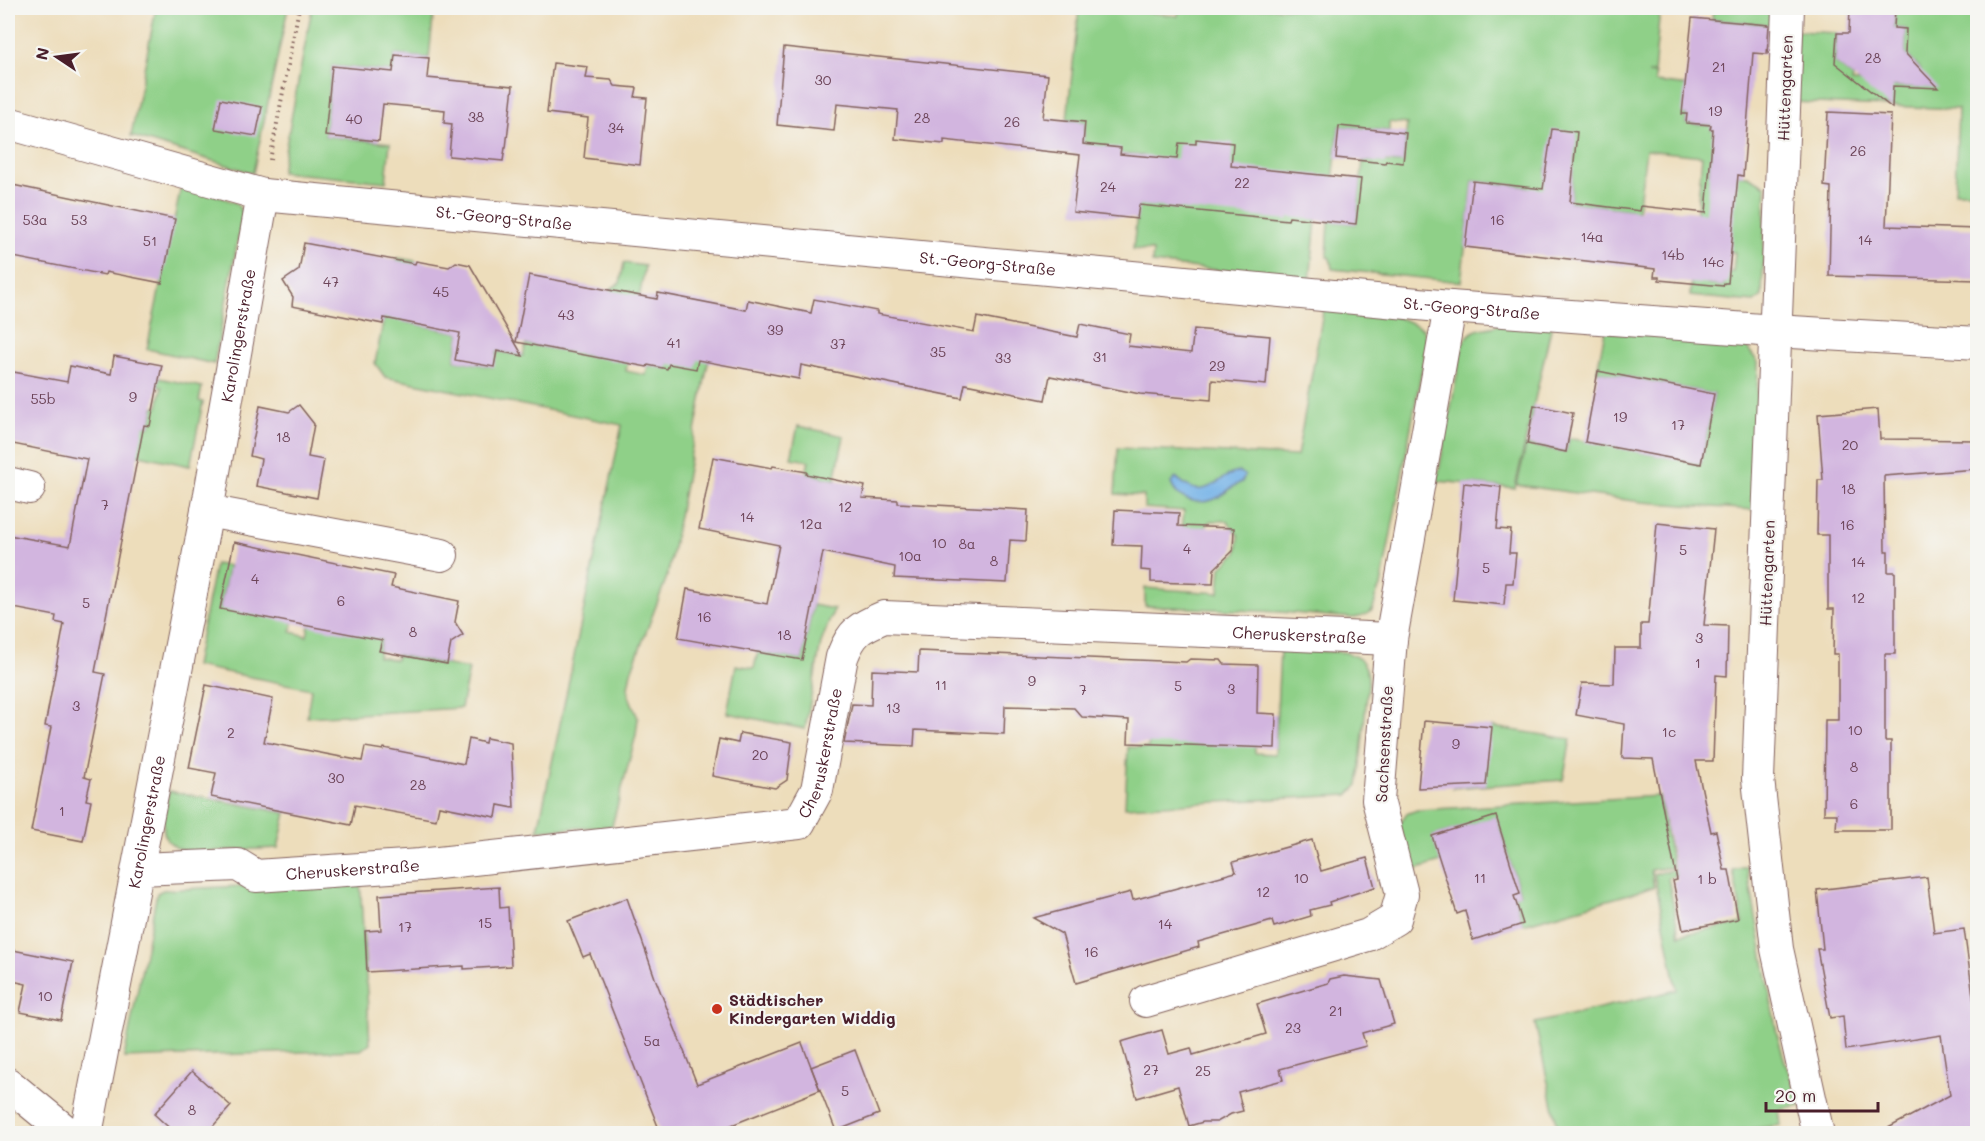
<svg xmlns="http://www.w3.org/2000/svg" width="1985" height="1141" viewBox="0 0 1985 1141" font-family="Mali,sans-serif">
  <rect width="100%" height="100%" fill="#f6f6f2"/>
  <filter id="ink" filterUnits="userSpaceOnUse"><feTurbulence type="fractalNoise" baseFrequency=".0167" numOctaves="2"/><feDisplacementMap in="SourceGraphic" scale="12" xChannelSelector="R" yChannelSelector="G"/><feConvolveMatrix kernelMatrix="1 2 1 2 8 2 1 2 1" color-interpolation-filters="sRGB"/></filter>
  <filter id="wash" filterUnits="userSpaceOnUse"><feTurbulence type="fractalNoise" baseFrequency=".008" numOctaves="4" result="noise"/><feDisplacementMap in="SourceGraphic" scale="24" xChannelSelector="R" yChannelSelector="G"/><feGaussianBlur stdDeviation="1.35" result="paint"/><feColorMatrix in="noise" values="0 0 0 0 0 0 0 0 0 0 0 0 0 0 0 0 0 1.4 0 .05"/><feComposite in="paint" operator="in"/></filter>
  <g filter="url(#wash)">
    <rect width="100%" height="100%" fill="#edddbb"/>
    <g fill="#8fd088" stroke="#6c785a" stroke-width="1.5">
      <polygon points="156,8 288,8 253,173 131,136"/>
      <polygon points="312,8 434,8 429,58 395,55 393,72 332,66 325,136 390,143 386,182 281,172"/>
      <polygon points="1079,8 1111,8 1178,16 1179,8 1660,8 1654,73 1648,73 1655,74 1655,82 1689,86 1683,114 1687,114 1686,123 1711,125 1711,129 1731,131 1728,158 1711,156 1709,173 1748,176 1766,186 1762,296 1754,302 1690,296 1691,280 1707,281 1708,285 1723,286 1729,272 1733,272 1735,252 1730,252 1696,223 1702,156 1646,150 1638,211 1570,202 1573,170 1546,168 1545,200 1528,187 1473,181 1461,282 1332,269 1330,258 1327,257 1329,221 1356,224 1363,161 1403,163 1407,124 1389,122 1389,131 1339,126 1332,191 1319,190 1310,280 1152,263 1153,251 1133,249 1144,156 1120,154 1083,144 1085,122 1067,120"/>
      <polygon points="1713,8 1773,8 1772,25 1712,20"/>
      <polygon points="1895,8 1977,8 1977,206 1971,206 1971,192 1955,192 1958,109 1793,102 1796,31 1837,33 1835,63 1853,77 1852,82 1878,83 1879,86 1920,87 1921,70 1905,53 1906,29 1894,28"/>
      <polygon points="182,182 236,203 243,213 214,364 147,349"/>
      <polygon points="398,258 416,261 405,322 460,333 455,360 493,367 497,351 523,356 526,344 596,357 609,290 620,283 624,263 645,266 626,371 646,375 648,365 667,369 669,364 708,305 712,342 668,574 631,672 628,687 629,696 638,718 636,735 612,826 538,830 622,425 385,377 375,363 395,262"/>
      <path d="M1324,307C1359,310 1392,310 1423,329L1427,342L1381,586C1369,600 1384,613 1354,618L1280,612L1145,606V588L1219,593L1221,567L1237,553L1239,536L1227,521H1210L1199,534L1182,532L1184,511L1144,508V496L1115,494L1118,448L1297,456Z"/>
      <path d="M1500,324H1552L1515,488L1437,481L1463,343C1475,323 1485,332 1500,324Z"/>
      <polygon points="1605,331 1705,340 1745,345 1758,362 1754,510 1642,502 1517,485 1526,445 1566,452 1569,438 1701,464 1714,394 1597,371"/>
      <polygon points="159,378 202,387 199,401 203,402 190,466 89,444 95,415 150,426 154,407 158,407 162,387 158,387"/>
      <polygon points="798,426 844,436 835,480 806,474 809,461 791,458"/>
      <polygon points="215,564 229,566 220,608 298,595 291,632 307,636 310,620 386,611 378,657 396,660 397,655 469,669 461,708 307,717 311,689 195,666"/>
      <polygon points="813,605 834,609 821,643 805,729 727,713 736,665 754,668 758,652 802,660"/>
      <path d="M1280,650L1343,652C1361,656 1369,665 1368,684L1358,785L1348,795L1125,807L1128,747L1148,748L1149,740L1255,744V753L1275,754Z"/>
      <polygon points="1492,727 1571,739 1563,780 1453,788"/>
      <polygon points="169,791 286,813 278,848 192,852 177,848 167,840 164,832 163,819"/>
      <polygon points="1659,796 1673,867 1651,870 1654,887 1523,924 1514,896 1520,893 1496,817 1433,836 1441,862 1411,871 1399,825 1406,814 1417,810"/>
      <polygon points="1687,867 1688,873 1668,877 1679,935 1743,923 1733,870 1747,867 1777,1034 1785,1062 1801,1106 1779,1110 1781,1125 1722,1133 1559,1133 1535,1023 1677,990 1654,874"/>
      <polygon points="360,880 370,1043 361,1050 124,1058 157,893 163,890"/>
    </g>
    <path fill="#75b2e7" stroke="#606889" stroke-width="1.5" d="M1239,472L1245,475L1242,482C1231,486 1226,493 1217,498C1201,506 1176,501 1171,483L1176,478C1182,481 1185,486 1192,488C1210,495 1222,473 1239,472Z"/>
    <g id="blocks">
      <g fill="#d2b5df">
        <polygon points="1850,8 1895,8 1894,28 1906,29 1905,53 1938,88 1893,86 1892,108 1835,63 1837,33 1849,33"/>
        <polygon points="1692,18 1769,25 1767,54 1753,53 1743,176 1738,175 1728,283 1724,283 1723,286 1659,280 1659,277 1654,277 1655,269 1465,247 1473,181 1543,189 1552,129 1577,132 1570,202 1640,211 1641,206 1706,213 1713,129 1710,129 1711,125 1686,123 1687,114 1682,114"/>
        <polygon points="784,47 1048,75 1043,118 1085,122 1083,144 1121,148 1120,154 1177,159 1179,143 1196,144 1196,139 1233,143 1231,166 1361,179 1356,224 1289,217 1288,220 1139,205 1137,219 1073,212 1080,155 944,140 944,144 895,139 898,110 837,104 834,131 777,125"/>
        <polygon points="395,55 429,58 427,78 513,86 506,148 505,148 503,161 449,156 452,124 444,123 445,110 383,104 379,141 325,136 332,66 393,72"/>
        <polygon points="553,63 588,67 586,78 611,80 615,86 637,88 635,97 647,98 640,165 584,158 588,118 547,113"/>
        <polygon points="221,99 262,107 256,136 215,129"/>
        <polygon points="1828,112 1891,115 1886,226 1977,229 1977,280 1829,276 1831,187 1824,186"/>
        <polygon points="1339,126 1406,133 1403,163 1386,161 1385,163 1336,158"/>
        <polygon points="8,184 175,219 162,283 106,272 105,275 8,256"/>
        <polygon points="304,243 415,264 416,261 449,267 456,262 470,265 523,356 497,351 494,367 455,360 460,333 384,318 383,324 292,306 293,297 283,281 299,270"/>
        <polygon points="529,275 657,299 658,293 746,310 748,300 811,313 814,299 877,311 877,314 974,332 977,317 1077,337 1080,324 1130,334 1128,346 1191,353 1194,329 1270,336 1266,385 1212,380 1211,400 1140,394 1050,376 1045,400 965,384 962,398 801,365 799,379 698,360 696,369 669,364 667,369 648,365 647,367 516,342"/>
        <polygon points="114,356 162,365 150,426 144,425 95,672 105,674 84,777 91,779 86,800 91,801 83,841 31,831 51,727 45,726 64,624 55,622 56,616 8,607 8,535 70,546 87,459 8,443 8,371 67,382 70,366 111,374"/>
        <polygon points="1598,371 1714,394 1701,464 1585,442"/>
        <polygon points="299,405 314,424 308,457 324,460 317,498 256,486 261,459 250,456 260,406 289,412"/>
        <polygon points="1534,405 1573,413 1566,452 1527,444"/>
        <polygon points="1878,409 1880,439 1977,440 1977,469 1884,476 1885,551 1888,551 1888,572 1895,572 1895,654 1885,654 1885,741 1891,741 1891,830 1836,830 1837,814 1824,814 1825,720 1838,720 1838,654 1833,654 1834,609 1828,609 1828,535 1817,535 1818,480 1823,480 1818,414"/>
        <polygon points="713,457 772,468 773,466 807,472 806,474 865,486 862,498 898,500 898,503 1028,510 1026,541 1010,540 1007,583 894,578 895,567 823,552 802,660 678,638 687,589 767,604 779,545 699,529"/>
        <polygon points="1464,483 1501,487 1497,529 1511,530 1509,553 1516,553 1513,583 1506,583 1504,605 1453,600"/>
        <polygon points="1115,510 1179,513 1178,526 1234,528 1233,551 1214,569 1213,584 1151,582 1151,571 1141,570 1142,546 1113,545"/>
        <polygon points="1657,523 1714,529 1704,625 1728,626 1727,676 1716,675 1713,761 1696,761 1711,832 1716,831 1724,870 1729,870 1738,919 1683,930 1673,881 1677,880 1653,759 1622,758 1624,724 1576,715 1582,683 1614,684 1615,648 1641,648 1641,624 1648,624"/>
        <polygon points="234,542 394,575 391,587 459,601 455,622 463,635 451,643 447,664 379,651 382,640 220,609"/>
        <polygon points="919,651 1186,662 1190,659 1221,660 1224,664 1258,665 1257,713 1276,714 1275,748 1128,743 1129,720 1082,717 1074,708 1005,706 1004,734 915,730 914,746 844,743 852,704 871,705 872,670 918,672"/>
        <polygon points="206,685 273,699 264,742 362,761 365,747 383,750 384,748 464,764 469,739 485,743 486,738 511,743 514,808 498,805 496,817 439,806 436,820 355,805 351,825 211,797 216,773 189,768"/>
        <polygon points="1424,721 1492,727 1486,785 1418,788"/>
        <polygon points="740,733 792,742 787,780 775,788 712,776 719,739 738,743"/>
        <polygon points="1496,816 1520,894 1514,896 1523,924 1473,940 1465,911 1457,914 1432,836"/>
        <polygon points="1312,840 1321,871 1367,858 1375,887 1329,902 1330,905 1310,910 1311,916 1274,927 1272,921 1198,942 1199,947 1076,983 1062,934 1033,918 1131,892 1133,900 1236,872 1233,862"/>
        <polygon points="1927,877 1934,933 1964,929 1977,1025 1977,1134 1877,1134 1950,1095 1941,1035 1846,1050 1843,1016 1830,1018 1817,949 1823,949 1817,890"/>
        <polygon points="499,887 500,908 508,907 511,966 464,969 464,966 367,972 365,931 381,930 379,895"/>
        <polygon points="627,898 655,978 697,1084 802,1043 820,1090 709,1134 661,1134 590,954 583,957 568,921"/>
        <polygon points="8,949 73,962 61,1020 20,1012 26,984 8,980"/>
        <polygon points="1344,976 1381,980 1394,1024 1362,1033 1366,1046 1280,1069 1283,1080 1238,1092 1243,1111 1231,1114 1217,1122 1203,1122 1189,1126 1178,1086 1137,1098 1121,1042 1162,1030 1169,1054 1191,1048 1193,1055 1266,1034 1257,1004 1328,983 1330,979"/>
        <polygon points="855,1050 879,1114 836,1131 811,1067"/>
        <polygon points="192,1071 231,1106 206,1134 176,1134 154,1114"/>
      </g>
    </g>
  </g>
  <g filter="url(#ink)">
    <use href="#blocks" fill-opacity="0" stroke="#83625d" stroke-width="1.5"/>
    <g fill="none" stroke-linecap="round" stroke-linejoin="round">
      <g stroke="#83625d" stroke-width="34">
        <g id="minor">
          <polyline points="1788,8 1758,779 1777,949 1818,1134"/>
          <path id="s1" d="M8,123L263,195L1450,307L1775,331L1978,343"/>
          <polyline points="8,483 29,488"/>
          <polyline points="207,511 442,555"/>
          <path id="s2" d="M138,869L238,865L256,876L420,865L799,823L817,790L842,657C852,631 860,627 884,617L1391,639"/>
          <polyline points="1146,1001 1368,935 1395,919 1402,894 1378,800 1391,639 1450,307"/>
          <polyline points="8,1084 69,1134"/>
          <path id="s3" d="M86,1134L207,511L263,195"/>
        </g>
      </g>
      <polyline stroke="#83625d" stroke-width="4" stroke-dasharray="1.5 4.5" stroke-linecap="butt" points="270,160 299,8"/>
      <use href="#minor" stroke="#fff" stroke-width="32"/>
    </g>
  </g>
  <circle fill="#c8321e" stroke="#f6f6f2" stroke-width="2" cx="717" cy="1009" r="6"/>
  <g text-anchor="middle" stroke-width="4.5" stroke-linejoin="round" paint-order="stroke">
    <g font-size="14" fill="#6c4458">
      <text x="1873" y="63">28</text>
      <text x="1719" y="72">21</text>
      <text x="823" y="85">30</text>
      <text x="1715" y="116">19</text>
      <text x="476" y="122">38</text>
      <text x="922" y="123">28</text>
      <text x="354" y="124">40</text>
      <text x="1012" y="127">26</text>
      <text x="616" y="133">34</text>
      <text x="1858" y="156">26</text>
      <text x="1242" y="188">22</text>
      <text x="1108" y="192">24</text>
      <text x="35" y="225">53a</text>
      <text x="79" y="225">53</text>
      <text x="1497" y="225">16</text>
      <text x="1592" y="242">14a</text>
      <text x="1865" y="245">14</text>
      <text x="150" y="246">51</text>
      <text x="1673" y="260">14b</text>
      <text x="1713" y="267">14c</text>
      <text x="331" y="287">47</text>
      <text x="441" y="297">45</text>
      <text x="566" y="320">43</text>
      <text x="775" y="335">39</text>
      <text x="674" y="348">41</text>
      <text x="838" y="349">37</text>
      <text x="938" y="357">35</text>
      <text x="1100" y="362">31</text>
      <text x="1003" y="363">33</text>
      <text x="1217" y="371">29</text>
      <text x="133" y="402">9</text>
      <text x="43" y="404">55b</text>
      <text x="1620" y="422">19</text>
      <text x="1678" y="430">17</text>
      <text x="283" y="442">18</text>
      <text x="1850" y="450">20</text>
      <text x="1848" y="494">18</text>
      <text x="105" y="510">7</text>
      <text x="845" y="512">12</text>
      <text x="747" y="522">14</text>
      <text x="811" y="529">12a</text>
      <text x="1847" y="530">16</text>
      <text x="939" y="548">10</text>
      <text x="967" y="549">8a</text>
      <text x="1187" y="554">4</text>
      <text x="1683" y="555">5</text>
      <text x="910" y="561">10a</text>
      <text x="994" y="566">8</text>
      <text x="1858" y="567">14</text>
      <text x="1486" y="573">5</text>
      <text x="255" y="584">4</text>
      <text x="1858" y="603">12</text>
      <text x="341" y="606">6</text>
      <text x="86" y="608">5</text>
      <text x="704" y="622">16</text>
      <text x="413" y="637">8</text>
      <text x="784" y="640">18</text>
      <text x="1699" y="643">3</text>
      <text x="1698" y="668">1</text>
      <text x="1032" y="686">9</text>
      <text x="941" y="690">11</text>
      <text x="1178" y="691">5</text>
      <text x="1231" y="694">3</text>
      <text x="1083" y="695">7</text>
      <text x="76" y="711">3</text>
      <text x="893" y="713">13</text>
      <text x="1855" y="735">10</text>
      <text x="1669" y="737">1c</text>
      <text x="231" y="738">2</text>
      <text x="1456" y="749">9</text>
      <text x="760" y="760">20</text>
      <text x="1854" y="772">8</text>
      <text x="336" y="783">30</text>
      <text x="418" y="790">28</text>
      <text x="1854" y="809">6</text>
      <text x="62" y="816">1</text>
      <text x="1301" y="883">10</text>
      <text x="1480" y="883">11</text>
      <text x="1707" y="884">1 b</text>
      <text x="1263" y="897">12</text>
      <text x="485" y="928">15</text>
      <text x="1165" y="929">14</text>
      <text x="405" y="932">17</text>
      <text x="1091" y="957">16</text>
      <text x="45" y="1001">10</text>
      <text x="1336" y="1016">21</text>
      <text x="1293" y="1033">23</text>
      <text x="652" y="1046">5a</text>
      <text x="1151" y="1075">27</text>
      <text x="1203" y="1076">25</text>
      <text x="845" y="1096">5</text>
      <text x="192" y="1115">8</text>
    </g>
    <g font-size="16" fill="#4a1f2b" stroke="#f6f6f2">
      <text transform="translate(1785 88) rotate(-88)" y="6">Hüttengarten</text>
      <text dy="6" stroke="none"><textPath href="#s1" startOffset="507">St.-Georg-Straße</textPath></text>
      <text dy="6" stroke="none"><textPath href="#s1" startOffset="993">St.-Georg-Straße</textPath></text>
      <text dy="6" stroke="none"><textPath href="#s1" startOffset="1479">St.-Georg-Straße</textPath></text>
      <text dy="6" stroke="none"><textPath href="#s3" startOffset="813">Karolingerstraße</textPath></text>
      <text transform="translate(1767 573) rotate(-88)" y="6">Hüttengarten</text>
      <text dy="6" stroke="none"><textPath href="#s2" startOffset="1316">Cheruskerstraße</textPath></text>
      <text transform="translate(1384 744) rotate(-87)" y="6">Sachsenstraße</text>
      <text dy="6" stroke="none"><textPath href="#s2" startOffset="741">Cheruskerstraße</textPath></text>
      <text dy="6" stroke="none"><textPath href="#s3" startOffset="318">Karolingerstraße</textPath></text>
      <text dy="6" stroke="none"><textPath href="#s2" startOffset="218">Cheruskerstraße</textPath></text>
    </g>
    <g font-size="16" font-weight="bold" fill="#4a1f2b" stroke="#f6f6f2" text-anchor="start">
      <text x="729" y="1006">Städtischer<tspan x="729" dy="18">Kindergarten Widdig</tspan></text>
    </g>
  </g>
  <rect width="1985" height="1141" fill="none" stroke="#f6f6f2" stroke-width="30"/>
  <g transform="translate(57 57) rotate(283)" stroke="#f6f6f2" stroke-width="4.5" paint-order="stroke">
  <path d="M0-4.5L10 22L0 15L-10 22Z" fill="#4a1f2b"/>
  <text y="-9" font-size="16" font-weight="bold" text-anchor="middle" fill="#4a1f2b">N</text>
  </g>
  <path d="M1766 1102v9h112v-9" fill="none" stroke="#4a1f2b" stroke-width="3"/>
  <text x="1775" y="1102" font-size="18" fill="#4a1f2b" stroke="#f6f6f2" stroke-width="4.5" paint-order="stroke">20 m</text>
</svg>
